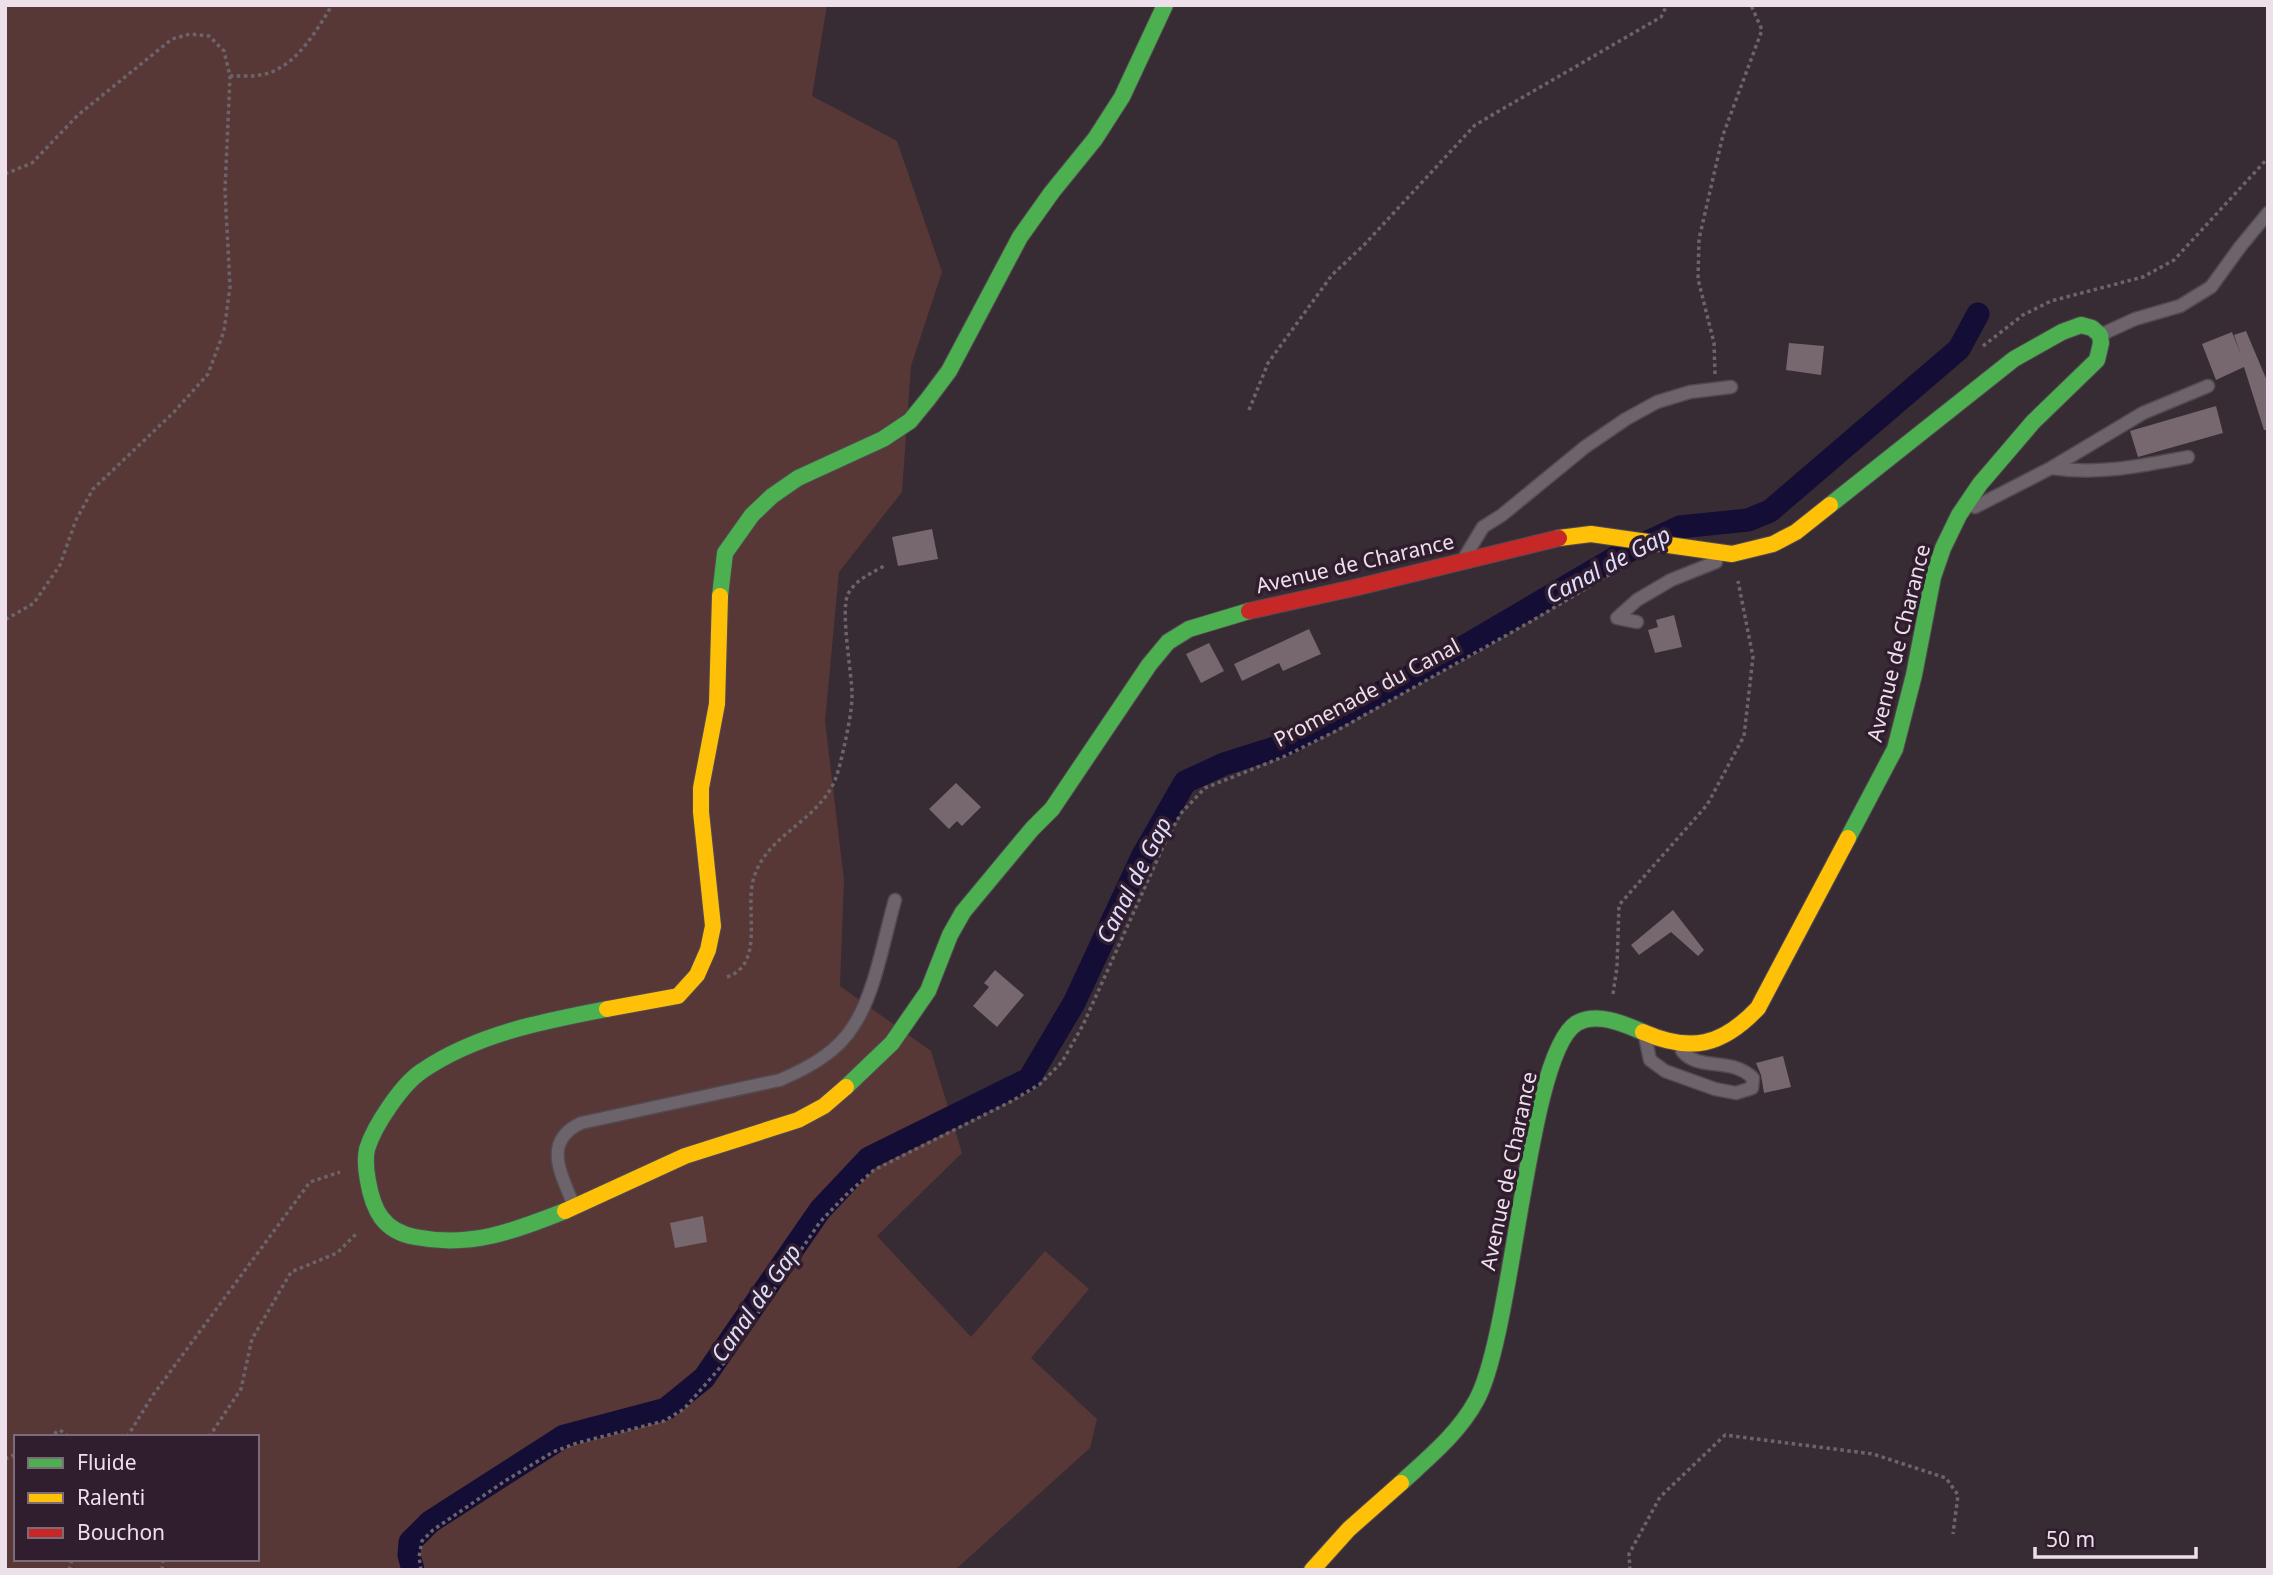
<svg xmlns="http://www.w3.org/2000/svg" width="2273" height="1575" viewBox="0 0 2273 1575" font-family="'Noto Sans',sans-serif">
  <rect width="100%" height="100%" fill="#372c34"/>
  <path fill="#583737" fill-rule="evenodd" d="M5,5H827L812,96L897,141L942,272L911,366L902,492L839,572L825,721L844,880L840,986L931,1051L962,1153L877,1236L971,1337L1045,1251L1089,1289L1031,1358L1097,1419L1090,1448L955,1570H5ZM16,1437H257V1559H16Z"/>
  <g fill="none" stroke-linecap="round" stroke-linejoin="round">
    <polyline stroke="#140d35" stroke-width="23" points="413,1570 409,1555 410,1542 430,1522 564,1436 666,1409 704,1378 820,1210 869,1158 1029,1079 1074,1003 1142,857 1185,782 1224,764 1287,744 1472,642 1620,555 1680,527 1748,520 1770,511 1959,349 1978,314"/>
  </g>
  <g fill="#77676e">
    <polygon points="2246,331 2268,383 2268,430 2264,430 2244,367 2216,380 2202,344 2232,332 2241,355 2234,335"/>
    <polygon points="1789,343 1824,346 1821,375 1786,370"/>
    <polygon points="2216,406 2223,433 2138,457 2130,431"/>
    <polygon points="932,529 938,559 898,566 892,537"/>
    <polygon points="1674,615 1682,647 1655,653 1648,630 1658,627 1656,620"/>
    <polygon points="1309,629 1321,654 1283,671 1279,663 1242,681 1234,664"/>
    <polygon points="1209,643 1224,671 1201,683 1186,654"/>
    <polygon points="956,783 981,807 962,826 957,821 949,829 929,809"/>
    <polygon points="1673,910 1704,950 1698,956 1671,932 1639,955 1631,945"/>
    <polygon points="995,970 1024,995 997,1027 973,1006 989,987 984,983"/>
    <polygon points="1783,1056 1791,1087 1764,1093 1761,1075 1756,1063"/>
    <polygon points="703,1216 707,1242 675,1248 670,1223"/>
  </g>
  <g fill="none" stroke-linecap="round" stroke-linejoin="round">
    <g stroke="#534951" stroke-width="15">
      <g id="lane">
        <polyline points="2100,335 2135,319 2180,306 2211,287 2240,247 2268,213"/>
        <path d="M2052,468C2100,475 2140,466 2188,457"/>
        <polyline points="1975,507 2051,468 2143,413 2208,386"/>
        <polyline points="1466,555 1483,527 1502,515 1585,447 1626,419 1657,402 1690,392 1731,387"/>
        <polyline points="1637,622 1617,618 1637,600 1671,580 1716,562"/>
        <path d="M1645,1036L1650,1060L1665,1071L1715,1089L1736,1093L1752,1088L1753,1078C1730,1056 1699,1072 1682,1051"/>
        <path d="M574,1206C562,1175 541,1142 581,1123L780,1080C808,1068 838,1052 854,1025C875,993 884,938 895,900"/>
      </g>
    </g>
    <g stroke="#534951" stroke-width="18">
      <g id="fast">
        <polyline points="1830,505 2014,359 2062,332 2081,325 2092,328 2100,335 2101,343 2097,360 2033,422 1980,484 1959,515 1943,548 1933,577 1914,675 1895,749 1848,838"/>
        <polyline points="720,596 725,553 752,515 772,496 798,478 883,439 910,421 928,399 949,371 1020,237 1052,192 1095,139 1122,97 1165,5"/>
        <polyline points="846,1087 892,1043 928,991 950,935 963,912 1032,829 1052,809 1149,665 1168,642 1189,629 1249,611"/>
        <path d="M565,1211C514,1231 471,1248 415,1237C383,1231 373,1210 368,1181C366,1171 365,1159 367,1149C374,1126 402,1084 422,1071C476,1034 544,1021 607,1009"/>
        <path d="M1401,1483C1428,1458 1458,1434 1476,1401C1514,1334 1527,1052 1577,1023C1598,1012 1624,1024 1643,1032"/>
      </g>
    </g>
    <g stroke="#534951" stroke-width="18">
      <g id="slow">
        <polyline points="1559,538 1591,534 1732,554 1773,544 1796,532 1830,505"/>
        <polyline points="607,1009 678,996 697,975 708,950 713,926 701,812 701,788 717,704 720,596"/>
        <path d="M1643,1032C1691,1053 1722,1046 1758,1008L1848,838"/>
        <polyline points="565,1211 685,1156 798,1120 824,1106 846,1087"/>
        <polyline points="1312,1570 1349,1529 1401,1483"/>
      </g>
    </g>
    <g stroke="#534951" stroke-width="18">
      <polyline id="jam" points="1249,611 1358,587 1559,538"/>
    </g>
    <g stroke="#6d646b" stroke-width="3.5" stroke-dasharray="3.5 3.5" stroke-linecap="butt">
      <path d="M230,76C242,76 256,77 269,73C298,63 317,30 332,5"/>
      <polyline points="5,174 32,163 78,115 172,39 190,34 209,36 224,51 230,76 225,191 230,287 224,331 208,374 174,412 93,489 76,520 60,565 34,603 5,620"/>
      <polyline points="1983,346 2023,315 2051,301 2143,277 2174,260 2268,158"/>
      <polyline points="1715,374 1714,343 1698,279 1699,239 1723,135 1762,30 1751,5"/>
      <polyline points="1249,410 1268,363 1332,275 1364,245 1475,125 1661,17 1667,5"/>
      <path d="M727,977C765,964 745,912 753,881C763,840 806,826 828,793C838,779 841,759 845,743C848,728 852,710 852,695C852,673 840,611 848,594C856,579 872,573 886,565"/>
      <polyline points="1613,994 1617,967 1619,905 1707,805 1744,736 1753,657 1738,581"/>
      <polyline points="48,1437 60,1430 69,1437"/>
      <polyline points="127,1437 153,1395 310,1182 340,1172"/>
      <polyline points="209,1437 241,1389 252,1339 291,1272 337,1253 358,1232"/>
      <polyline points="5,1459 16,1454"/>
      <polyline points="69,1570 72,1559"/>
      <polyline points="162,1570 163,1559"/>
      <polyline points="421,1570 419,1557 422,1541 433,1530 505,1481 553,1452 577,1443 664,1421 684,1409 724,1363 820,1222 846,1195 874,1170 1012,1101 1040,1084 1062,1062 1083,1025 1167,838 1182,812 1205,788 1283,757 1338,730 1530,622 1622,567"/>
      <polyline points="1630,1570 1629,1554 1660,1497 1725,1435 1873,1454 1946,1478 1958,1495 1953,1534"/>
    </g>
    <use href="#lane" stroke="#6d636b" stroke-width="12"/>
    <use href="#fast" stroke="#4caf50" stroke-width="16"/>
    <use href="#slow" stroke="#ffc107" stroke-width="16"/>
    <use href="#jam" stroke="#c62828" stroke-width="16"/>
  </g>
  <g text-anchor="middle" stroke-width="7" stroke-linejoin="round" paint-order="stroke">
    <g font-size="21" fill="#ede0ea" stroke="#301d2e">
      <text transform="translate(1355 564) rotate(-13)" y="7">Avenue de Charance</text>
      <text transform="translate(1899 643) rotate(-76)" y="7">Avenue de Charance</text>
      <text transform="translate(1367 693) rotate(-28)" y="7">Promenade du Canal</text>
      <text transform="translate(1509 1171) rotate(-78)" y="7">Avenue de Charance</text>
    </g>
    <g font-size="23" font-style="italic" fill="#dcdefe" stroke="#301d2e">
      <text transform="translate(1608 565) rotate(-28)" y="8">Canal de Gap</text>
      <text transform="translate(1134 880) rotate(-63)" y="8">Canal de Gap</text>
      <text transform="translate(756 1303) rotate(-55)" y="8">Canal de Gap</text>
    </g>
  </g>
  <rect width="2273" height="1575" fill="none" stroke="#ede0ea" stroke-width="14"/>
  <rect x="14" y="1435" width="245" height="126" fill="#301d2e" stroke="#7c6b79" stroke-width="2"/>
  <rect x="28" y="1458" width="35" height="10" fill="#4caf50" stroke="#7c6b79" stroke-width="2"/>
  <text x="77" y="1470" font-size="21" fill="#ede0ea">Fluide</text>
  <rect x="28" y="1493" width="35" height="10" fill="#ffc107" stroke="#7c6b79" stroke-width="2"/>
  <text x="77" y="1505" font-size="21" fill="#ede0ea">Ralenti</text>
  <rect x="28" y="1528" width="35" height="10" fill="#c62828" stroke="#7c6b79" stroke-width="2"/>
  <text x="77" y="1540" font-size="21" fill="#ede0ea">Bouchon</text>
  <path d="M2035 1547v10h161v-10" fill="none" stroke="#ede0ea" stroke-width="3.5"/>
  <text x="2046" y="1547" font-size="21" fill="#ede0ea" stroke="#301d2e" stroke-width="5" paint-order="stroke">50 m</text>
</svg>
